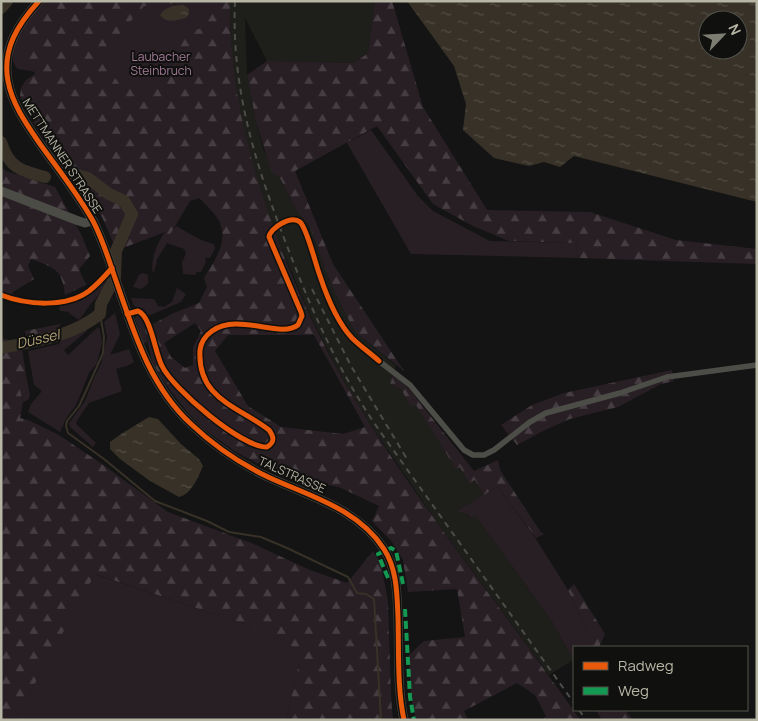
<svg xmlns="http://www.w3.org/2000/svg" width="758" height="721" viewBox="0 0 758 721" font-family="Manrope,sans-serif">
  <defs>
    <pattern id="forest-firs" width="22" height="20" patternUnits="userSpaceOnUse" patternTransform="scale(1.25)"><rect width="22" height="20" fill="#281f25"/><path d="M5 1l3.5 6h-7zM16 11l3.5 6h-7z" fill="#453d42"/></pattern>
    <pattern id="water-ripples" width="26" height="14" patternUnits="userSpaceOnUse" patternTransform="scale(1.25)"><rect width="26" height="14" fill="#373127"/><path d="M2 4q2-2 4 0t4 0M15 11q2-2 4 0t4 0" fill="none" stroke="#524d43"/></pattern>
  </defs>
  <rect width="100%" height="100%" fill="#141414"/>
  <polygon fill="#1e1e1b" points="230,1 375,1 368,53 354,63 267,61 245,18 247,75 256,122 263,149 279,176 297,211 310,227 333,289 355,332 396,366 390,384 401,389 411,406 416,404 456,469 460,467 475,480 484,495 457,511 468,514 471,518 476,515 551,620 573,660 549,675 438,524 362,412 339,372 309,313 268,216 249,153 238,102 234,75 231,55"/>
  <g fill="#281f25">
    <path d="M44,1H225L228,103L18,69C0,50 31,16 44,1Z"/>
    <polygon points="371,130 418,196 433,211 490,241 576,243 578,258 411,254 347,143"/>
    <path d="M176,226L201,240L214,244L215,248L210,258H205L206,262L201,272H197L195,275L183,274L182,263L186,253L184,249L167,243L156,261L157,262L153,274C150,260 157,243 165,232L168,237Z"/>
    <polygon points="143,273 148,275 148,284 141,289 133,287 139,275"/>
    <path d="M106,281C102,292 97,297 89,306C86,310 83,315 79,320L70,314L69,312L60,311L59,307C64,301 75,301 82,298C91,294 98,288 106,281Z"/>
    <polygon points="177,288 186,294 181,302 148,316 144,309 134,306 131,298 154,299 158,306 164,307 172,302"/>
    <polygon points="115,313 120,334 110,355 129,349 134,362 129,365 116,369 122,391 89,403 78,419 76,424 96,443 93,447 70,427 69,423 85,401 94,378 101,364 107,337 104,322"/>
    <polygon points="137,314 141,315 147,327 145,330 147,342 143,344 135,318"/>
    <polygon points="84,326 87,331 64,350 68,355 98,327 100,330 102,342 97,363 89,373 76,405 67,417 60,432 28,412 31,404 42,391 34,385 28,351 59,344 63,338 75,333"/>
    <polygon points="26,375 30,395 28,400 23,402 17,377"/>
    <polygon points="497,486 536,539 568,590 590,637 582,647 574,647 574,658 573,660 551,620 476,516 471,518 468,514 458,512 457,511"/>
    <path d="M94,574L259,629C270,634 293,643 298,655C299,657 299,660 299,663L286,720H15Z"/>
  </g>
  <g fill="url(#forest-firs)" fill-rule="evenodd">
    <path d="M46,1H202L144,6L100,56L120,85L159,88L179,34L207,27L209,1H230C229,62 240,120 257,178C282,260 317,340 363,413C429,519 509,617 580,720H543L546,716L535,695L517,683L464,711L468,720H416L411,696L409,655L424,641L465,637L457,589L408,592L403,560L392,542L372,521L379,506L339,487L284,477L236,452L204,429L188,413L163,381L152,361L145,330L147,327L174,313L199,303L207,287L204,278C215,260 230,240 218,219C213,211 205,204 199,198L190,201L168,238L165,232L123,248L115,247L102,217L61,159L49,147L26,111L20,96L21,88L26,80L35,74L32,68L27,70C22,54 23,34 31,19C34,13 41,7 46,1ZM195,323L201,331L193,347V365L185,368L171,357L164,343ZM228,335H314L365,427L343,434L281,427L248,406L215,351Z"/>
    <polygon points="375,1 392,1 423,107 487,210 590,212 676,240 757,249 757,264 578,258 576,243 509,241 473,226 433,204 377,126 295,171 333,264 404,371 355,332 333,289 310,227 297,211 279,176 272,173 256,122 247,75 267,61 354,63 368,53"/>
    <path d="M1,167L6,171L55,187L81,234L90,256L79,269L86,285L65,295C62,268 54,268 31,259L28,266L34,279L13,292V295L1,292Z"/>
    <polygon points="60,324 60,331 27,339 25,331"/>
    <path d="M1,338L13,341L16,350L22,348L26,375L17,377L23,402L20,418L28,420L59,435L99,462L168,512L251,543L310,570L347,583L373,551L381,564L388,602L391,696L393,720H286L299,663C299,660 299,657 298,655C293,643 270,634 259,629L95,574L15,720H1Z"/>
    <polygon points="672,370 674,381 661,384 618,407 570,419 545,430 517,445 501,425 532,405 564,393"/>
    <polygon points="393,375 409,389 474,471 498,460 500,470 540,531 544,534 536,538 497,486 484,495 475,480 469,483 460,467 456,469 416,405 411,407 401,389 390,384"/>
    <polygon points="574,584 605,634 599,647 582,647 590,637 568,590"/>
    <polygon points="596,710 625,710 633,720 602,720"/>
  </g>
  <g fill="url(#water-ripples)" fill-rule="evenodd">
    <path d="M407,1H757V202L574,156L560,167L544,162L529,166L494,158L463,130L466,104L454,66ZM708,20H738V50H708Z"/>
    <path d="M184,5L189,9V13L186,18C176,20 167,24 160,15C166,6 174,6 184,5Z"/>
    <path d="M149,417L158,419L181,444L199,459L203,466C198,477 192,494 179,497L150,481L120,459L110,449V442L121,434Z"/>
  </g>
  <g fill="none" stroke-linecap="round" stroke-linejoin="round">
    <polyline stroke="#373127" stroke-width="2" points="100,314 104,337 103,353 86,391 79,406 67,421 66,426 68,433 104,459 155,501 207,521 229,532 261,537 287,548 348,577 357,593 366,594 374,599 381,720"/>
    <g stroke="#373127" stroke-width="12">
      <polyline points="1,8 7,1"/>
      <path d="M1,142C9,168 21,171 45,177"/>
      <path d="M1,348C36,341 71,337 100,314L101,304L115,277L116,251L132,214L124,201L109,194L88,178L73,174"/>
    </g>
    <polyline stroke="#4d4d48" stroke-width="5.5" points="379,361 410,385 464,450 473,455 484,455 494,450 530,422 546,413 620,393 667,377 757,365"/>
    <g stroke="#4c4c46" stroke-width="9">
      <path d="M39,1C18,24 2,49 8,81C12,104 27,125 40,144C58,169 78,194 93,221C102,238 108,257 114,275C133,329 148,384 191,424C213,445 241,464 268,477C309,496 357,508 384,549C397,569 397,594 398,617C399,651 397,687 404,720"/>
      <polyline points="1,191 76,220 85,223 93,221"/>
    </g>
    <g stroke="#4d4c48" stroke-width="2" stroke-dasharray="6 5" stroke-linecap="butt">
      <path d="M235,1C231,91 257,169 289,251C313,314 340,374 379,430L574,703"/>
      <polyline points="312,289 351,366 407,459"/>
      <polyline points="579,710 586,720"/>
    </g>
    <g stroke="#139951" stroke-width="4" stroke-dasharray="8 4" stroke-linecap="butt">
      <polyline points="388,578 378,554 391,548 396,551 403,584"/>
      <polyline points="405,609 410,697 414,720"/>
    </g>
    <g stroke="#10100f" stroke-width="8">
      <g id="cycleway">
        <path d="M39,1C18,24 2,49 8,81C12,104 27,125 40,144C58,169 78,194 93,221C102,238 108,257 114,275C133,329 148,384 191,424C213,445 241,464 268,477C309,496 357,508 384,549C397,569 397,594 398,617C399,651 397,687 404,720"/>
        <path d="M1,295C27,305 66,308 89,291C98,284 105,276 112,268"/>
        <path d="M127,314L138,311C151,316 155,353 162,366C173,389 242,448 267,447C275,442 274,437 269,430C238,406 197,399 200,350C201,342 205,336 212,331C238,312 280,339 298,325L302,316L301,312L269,237C270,228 291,215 300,222C307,228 316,266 320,276C327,297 337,322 352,338C360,346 370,353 379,361"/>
      </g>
    </g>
    <use href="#cycleway" stroke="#e8590c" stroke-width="5"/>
  </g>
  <g text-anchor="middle" stroke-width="4" stroke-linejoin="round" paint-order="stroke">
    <g font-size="12" fill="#a37a97" stroke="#10100f">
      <text x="161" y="61">Laubacher<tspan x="161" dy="14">Steinbruch</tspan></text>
    </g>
    <g font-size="12" fill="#b7b5a4" stroke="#10100f">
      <text transform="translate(62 156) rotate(57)" y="4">METTMANNER STRASSE</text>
      <text transform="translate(292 475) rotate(24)" y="4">TALSTRASSE</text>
    </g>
    <g font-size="14" font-style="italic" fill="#b4a279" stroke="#10100f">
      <text transform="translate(38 339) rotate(-13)" y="5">Düssel</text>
    </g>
  </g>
  <rect width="758" height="721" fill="none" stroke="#b7b5a4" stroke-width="5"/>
  <rect x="573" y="646" width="175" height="65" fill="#10100f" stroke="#53524b"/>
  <rect x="583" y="662" width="25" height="8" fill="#e8590c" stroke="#53524b"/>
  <text x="618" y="671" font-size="15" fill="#b7b5a4">Radweg</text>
  <rect x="583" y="687" width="25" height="8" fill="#139951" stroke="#53524b"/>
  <text x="618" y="696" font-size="15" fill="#b7b5a4">Weg</text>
  <g transform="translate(723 35) rotate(65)"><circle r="24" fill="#10100f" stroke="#53524b"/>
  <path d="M0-4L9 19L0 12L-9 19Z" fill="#7e7d72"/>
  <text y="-8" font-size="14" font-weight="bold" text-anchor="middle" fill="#b7b5a4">N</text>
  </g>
</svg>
